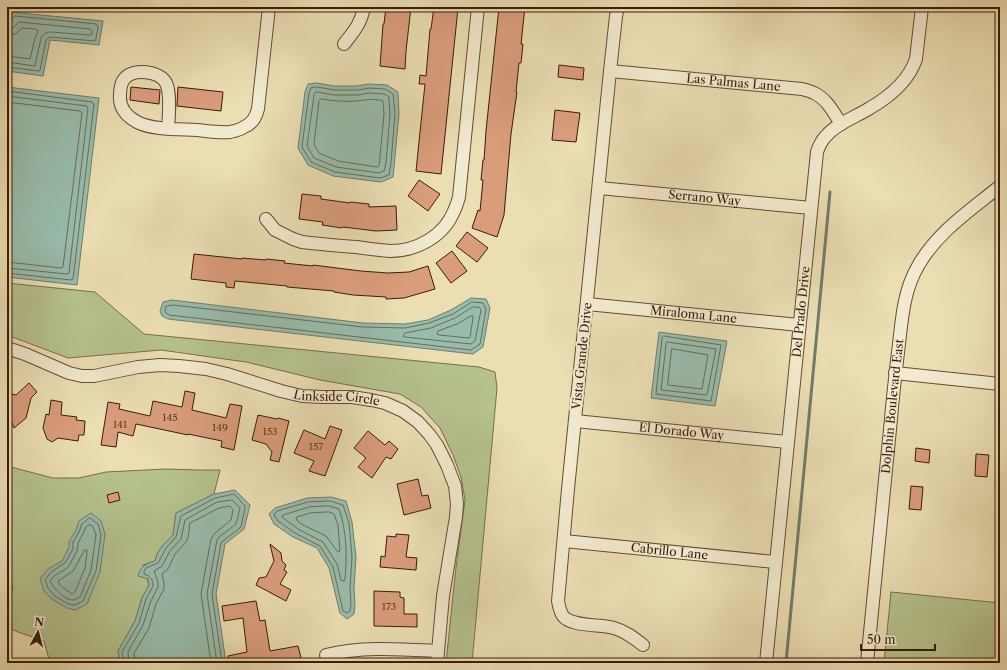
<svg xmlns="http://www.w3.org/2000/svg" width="1007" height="670" viewBox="0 0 1007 670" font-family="'Libre Caslon Text',serif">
  <rect width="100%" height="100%" fill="#ebdeb3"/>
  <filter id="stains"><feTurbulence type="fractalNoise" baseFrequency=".005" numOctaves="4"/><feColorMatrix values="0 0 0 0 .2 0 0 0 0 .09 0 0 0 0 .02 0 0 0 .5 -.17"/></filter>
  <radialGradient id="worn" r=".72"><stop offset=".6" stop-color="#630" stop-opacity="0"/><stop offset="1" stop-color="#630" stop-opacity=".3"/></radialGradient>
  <g fill="#b5c28e" stroke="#786e4c">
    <polygon points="7,283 95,292 144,334 479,367 495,372 497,388 472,663 446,663 456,567 465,500 461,477 453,455 440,428 421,407 400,394 320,380 246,362 161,350 68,358 7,335"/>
    <polygon points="7,466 53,478 79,478 106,472 165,469 200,470 220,470 214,494 176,513 173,535 163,545 157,554 155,561 143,565 149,585 142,598 135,621 118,651 120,663 48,663 49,659 44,641 18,632 7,627 7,613 13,587 7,577"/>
    <polygon points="891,592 1000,603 1000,663 884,663"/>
  </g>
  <g fill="#98bcac" stroke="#727c6b">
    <polygon points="10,12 103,21 99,45 50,40 43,76 7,71 7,44"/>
    <polygon points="317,83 334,86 357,86 368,84 387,85 398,92 399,114 393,177 381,182 333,176 308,165 298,148 305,92 308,84"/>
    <polygon points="7,87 99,98 77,285 7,277"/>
    <polygon points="471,298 486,299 490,308 483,347 473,354 168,319 162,316 160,311 163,302 172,300 363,323 405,324 428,320 451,310"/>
    <polygon points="659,332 727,341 715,406 651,398"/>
    <path d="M235,490L250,505L244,529L225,544L216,594L226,663H120L118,651L135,621L142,598L149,585L148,579L138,576C140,566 146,564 155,561L157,554L163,545L173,535L176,513L214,494Z"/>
    <polygon points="331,497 346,501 352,522 356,557 354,588 355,604 354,614 347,619 340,613 329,568 317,548 293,537 274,524 269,514 275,508 307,498"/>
    <polygon points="91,513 101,521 105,534 100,572 87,604 75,610 67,608 52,599 44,591 40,579 48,569 62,561 69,547 69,542 76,530 79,521"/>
  </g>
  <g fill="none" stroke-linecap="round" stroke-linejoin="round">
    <g stroke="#696c5b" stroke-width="1">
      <polyline points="7,24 11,23 13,17 15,16 96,24 98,26 96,39 95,41 51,37 48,38 46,40 40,70 39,71 7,67"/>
      <path d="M7,29L13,28L19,22L90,29L92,31V34L90,35L51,32C47,32 43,34 41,38L35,66L7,62"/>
      <polyline points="7,35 15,34 22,28 36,29 38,31 35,38 30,59 7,56"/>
      <polygon points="317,87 334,90 358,90 369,88 385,89 393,94 395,114 391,163 389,175 380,178 335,172 311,162 302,147 309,93 311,88"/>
      <polyline points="7,91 92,102 94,104 73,279 71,280 7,273"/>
      <polygon points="317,92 334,95 358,95 369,93 384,94 389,97 390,114 386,163 384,171 379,173 336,167 314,158 307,146 314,95 315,93"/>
      <polyline points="7,96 87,106 88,108 69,273 67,274 7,268"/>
      <path d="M321,99C333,101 345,102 357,101C367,100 372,98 383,101L384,114L379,166L377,167L338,161L319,153L314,144L319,101Z"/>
      <polyline points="7,102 80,111 82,113 63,267 61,268 7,262"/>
      <polygon points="472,302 483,303 486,309 480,344 471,350 169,315 166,313 165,311 166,306 173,305 363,327 405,328 429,323 453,314"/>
      <polygon points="473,307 479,307 481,310 475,341 471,344 405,337 403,336 405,333 431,328 455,318"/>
      <polygon points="471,316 473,316 473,318 470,337 469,338 439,335 437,334 438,331 457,324"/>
      <polygon points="664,336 721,345 711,401 656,394 662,338"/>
      <polygon points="667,342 716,349 707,395 661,390 666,344"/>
      <polygon points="672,349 674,349 708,355 702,389 668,385"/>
      <polygon points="330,501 343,505 349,523 352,557 350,588 351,604 350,611 347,613 343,611 333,567 320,546 295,533 278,521 274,515 277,511 308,502"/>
      <path d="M329,506L339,509C347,532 347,556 345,579L344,581L341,580L337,564L323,542L298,529L282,517L283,515L309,507Z"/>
      <polygon points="329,512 334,514 338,525 340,550 339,552 337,551 326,536 301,524 296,519 297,517 310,513"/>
      <polygon points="90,518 98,524 101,535 96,571 83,601 75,605 68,604 55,596 48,588 45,580 51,572 65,563 73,549 73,542 79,532 82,524"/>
      <path d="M89,525H91L93,527L96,535L91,570L80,597C78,598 75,600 73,600C66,601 52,587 50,581L54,576L66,569L69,566L77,551L78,543L83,534L86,527Z"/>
      <path d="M85,550H87V552L85,568L75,592L72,594C67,590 60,587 58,581L73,571Z"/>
      <path d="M124,663L122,652L139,623L146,599L153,586C153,579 150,576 144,574V571L146,568L158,563L166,548L176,537L181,516L215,498L234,494L245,506V508L241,527L223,541L221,543L212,594L222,663"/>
      <polyline points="129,663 128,652 143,625 151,601 158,587 158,582 154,571 162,566 170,551 181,539 185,520 217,502 232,500 240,508 236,524 219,537 217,540 207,594 217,663"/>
      <polyline points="135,663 134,653 149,628 156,604 164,589 164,583 162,574 168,569 175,554 186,542 188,538 190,523 219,508 230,506 233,510 231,520 215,533 211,539 201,594 211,663"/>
    </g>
    <polyline stroke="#727c6b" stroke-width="3" points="786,663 830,192"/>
  </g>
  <g fill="#da9d7c" stroke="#3a1b0a">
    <polygon points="386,7 411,7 406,51 405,69 380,66 383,24 384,24"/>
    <polygon points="434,7 458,8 441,174 416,171 425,84 419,84 420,75 426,76 430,29 431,29"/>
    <polygon points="499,7 525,7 521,44 523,44 521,63 519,63 516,92 517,92 511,134 504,215 497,237 472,228 478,210 480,211 483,180 481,180 483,160 484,160 486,131"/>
    <polygon points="559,65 584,68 583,80 558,77"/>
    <polygon points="131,87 160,90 159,104 130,100"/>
    <polygon points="178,87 223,92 221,111 177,106"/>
    <polygon points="555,110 580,113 576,142 552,140"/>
    <polygon points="419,180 440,194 428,211 408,196"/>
    <polygon points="302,194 321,196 321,199 350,203 350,202 369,204 369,207 396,206 397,230 376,231 343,227 342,228 322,225 323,222 299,219"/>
    <polygon points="467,232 488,248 477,262 456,246"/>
    <polygon points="452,251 467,271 451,283 436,263"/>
    <polygon points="194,254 242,259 242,258 266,260 266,259 285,261 284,263 313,266 313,265 361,271 388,273 409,272 428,266 435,289 404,298 386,299 386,297 353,295 334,292 334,291 287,287 287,286 235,281 234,288 226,287 226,283 191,279"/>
    <polygon points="29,383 37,392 31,398 26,418 14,428 11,420 7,419 7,393 16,395"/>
    <polygon points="185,391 195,393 192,410 226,418 230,404 242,406 234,450 221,447 222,441 188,434 188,435 136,424 133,436 118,432 116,447 101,445 108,402 120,404 119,409 150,416 153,401 182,407"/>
    <polygon points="51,400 62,402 61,415 77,417 76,420 85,421 84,435 79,435 78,441 58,438 52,442 47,439 43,428 46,414 49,415"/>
    <polygon points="258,415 277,419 278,418 289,421 279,462 270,460 272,452 266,444 252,440"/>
    <polygon points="330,426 342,430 325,476 309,471 314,461 294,453 304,430 325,439"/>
    <polygon points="368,431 385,445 389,441 398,449 391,459 386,457 372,478 358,467 366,458 354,448"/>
    <polygon points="916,448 930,450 929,463 915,461"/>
    <polygon points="976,454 989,455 987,477 975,476"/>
    <polygon points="418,479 422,496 428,495 431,508 404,515 397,484"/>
    <polygon points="911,486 923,487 921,510 909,509"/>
    <polygon points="118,492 120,500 109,503 107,495"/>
    <polygon points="396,534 409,535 406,557 417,558 416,570 380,567 381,556 385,557 387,536 396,537"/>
    <polygon points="270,544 281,553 282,561 286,565 284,570 287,572 280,584 291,590 286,601 256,585 259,578 266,577 274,561"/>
    <polygon points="374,591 400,592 400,597 404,598 404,614 417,614 417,627 374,626"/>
    <polygon points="256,601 260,621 265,620 270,651 298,646 302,662 295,663 229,663 228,656 247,652 243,618 224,621 222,606"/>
  </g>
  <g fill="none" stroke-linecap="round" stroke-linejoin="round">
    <g stroke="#664c34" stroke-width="14">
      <g id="minor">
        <path d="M618,7L616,16L610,71L568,489L558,601C559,606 560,612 563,616C571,627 601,624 614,628C625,631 634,638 643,645"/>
        <path d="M344,44C354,31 361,24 364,7"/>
        <path id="s1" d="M610,71L802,89C806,90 810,91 814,93C827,99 834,113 841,124"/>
        <path d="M168,128C169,116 171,93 166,83C160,71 134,68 125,78C121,82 120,90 120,95C119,107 126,116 137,122C152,130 179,129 197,130C207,131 219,133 230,132C235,131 240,130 244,127C252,124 256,117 258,109L269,7"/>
        <path id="s2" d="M599,188L811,208"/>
        <path d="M266,219L275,230L293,239L302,242C320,244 339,246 357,247C368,249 379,250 390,251C417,251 444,236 454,211C456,207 458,201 459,197L478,7"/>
        <path id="s3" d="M587,304L799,325"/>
        <path id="s4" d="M7,348L25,354L69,373L82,376H94L138,367L160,365L179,366L206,369L227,374L281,391L302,396L322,397H352L371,400L385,403L403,411L418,422L429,434L437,445L447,465L455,486L457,504L456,517L443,596L437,663"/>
        <polyline points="895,373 1000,384"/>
        <path id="s5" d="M575,421L787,442"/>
        <path id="s6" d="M564,541L775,562"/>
        <path d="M326,655C362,646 400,649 438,651"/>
        <path id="s7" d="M766,663L817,152C819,146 821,141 826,136C837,123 856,117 870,108C889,97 909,80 916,59L922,7"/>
        <path id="s8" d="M867,663C875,582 883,501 891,419C893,394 896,369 899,344C902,317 904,290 918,266C937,232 971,210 1000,186"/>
      </g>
    </g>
    <use href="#minor" stroke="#f2eace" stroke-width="12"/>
  </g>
  <g text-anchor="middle" stroke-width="4" stroke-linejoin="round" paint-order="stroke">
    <g font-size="10" fill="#623c26">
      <text x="170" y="421">145</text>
      <text x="120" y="428">141</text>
      <text x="220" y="431">149</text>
      <text x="270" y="435">153</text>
      <text x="316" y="450">157</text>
      <text x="389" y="610">173</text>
    </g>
    <g font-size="12" fill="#3a1b0a" stroke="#f2eace">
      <text dy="4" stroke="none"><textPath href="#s1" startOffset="124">Las Palmas Lane</textPath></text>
      <text dy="4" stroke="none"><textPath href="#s2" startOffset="106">Serrano Way</textPath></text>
      <text dy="4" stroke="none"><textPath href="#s7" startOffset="353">Del Prado Drive</textPath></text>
      <text dy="4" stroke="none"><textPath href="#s3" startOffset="107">Miraloma Lane</textPath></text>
      <text transform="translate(582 356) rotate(-84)" y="4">Vista Grande Drive</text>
      <text dy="4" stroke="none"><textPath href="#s4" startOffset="340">Linkside Circle</textPath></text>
      <text dy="4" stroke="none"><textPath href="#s8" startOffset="258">Dolphin Boulevard East</textPath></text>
      <text dy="4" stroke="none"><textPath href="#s5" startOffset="107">El Dorado Way</textPath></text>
      <text dy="4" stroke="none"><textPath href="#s6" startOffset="106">Cabrillo Lane</textPath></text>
    </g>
  </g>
  <rect width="1007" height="670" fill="none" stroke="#ebdeb3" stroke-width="24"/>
  <rect x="8" y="8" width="991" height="654" fill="none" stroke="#3a1b0a" stroke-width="2"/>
  <rect x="12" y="12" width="983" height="646" fill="none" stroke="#3a1b0a"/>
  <g transform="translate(38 632) rotate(7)" stroke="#f2eace" stroke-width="3" paint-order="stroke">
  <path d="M0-3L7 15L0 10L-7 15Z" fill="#3a1b0a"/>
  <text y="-6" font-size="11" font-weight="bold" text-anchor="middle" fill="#3a1b0a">N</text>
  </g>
  <path d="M861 644v6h74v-6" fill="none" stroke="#3a1b0a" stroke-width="2"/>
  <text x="867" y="644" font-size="12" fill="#3a1b0a" stroke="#f2eace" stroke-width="3" paint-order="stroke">50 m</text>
  <rect width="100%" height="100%" filter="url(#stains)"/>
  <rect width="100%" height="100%" fill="url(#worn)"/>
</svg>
